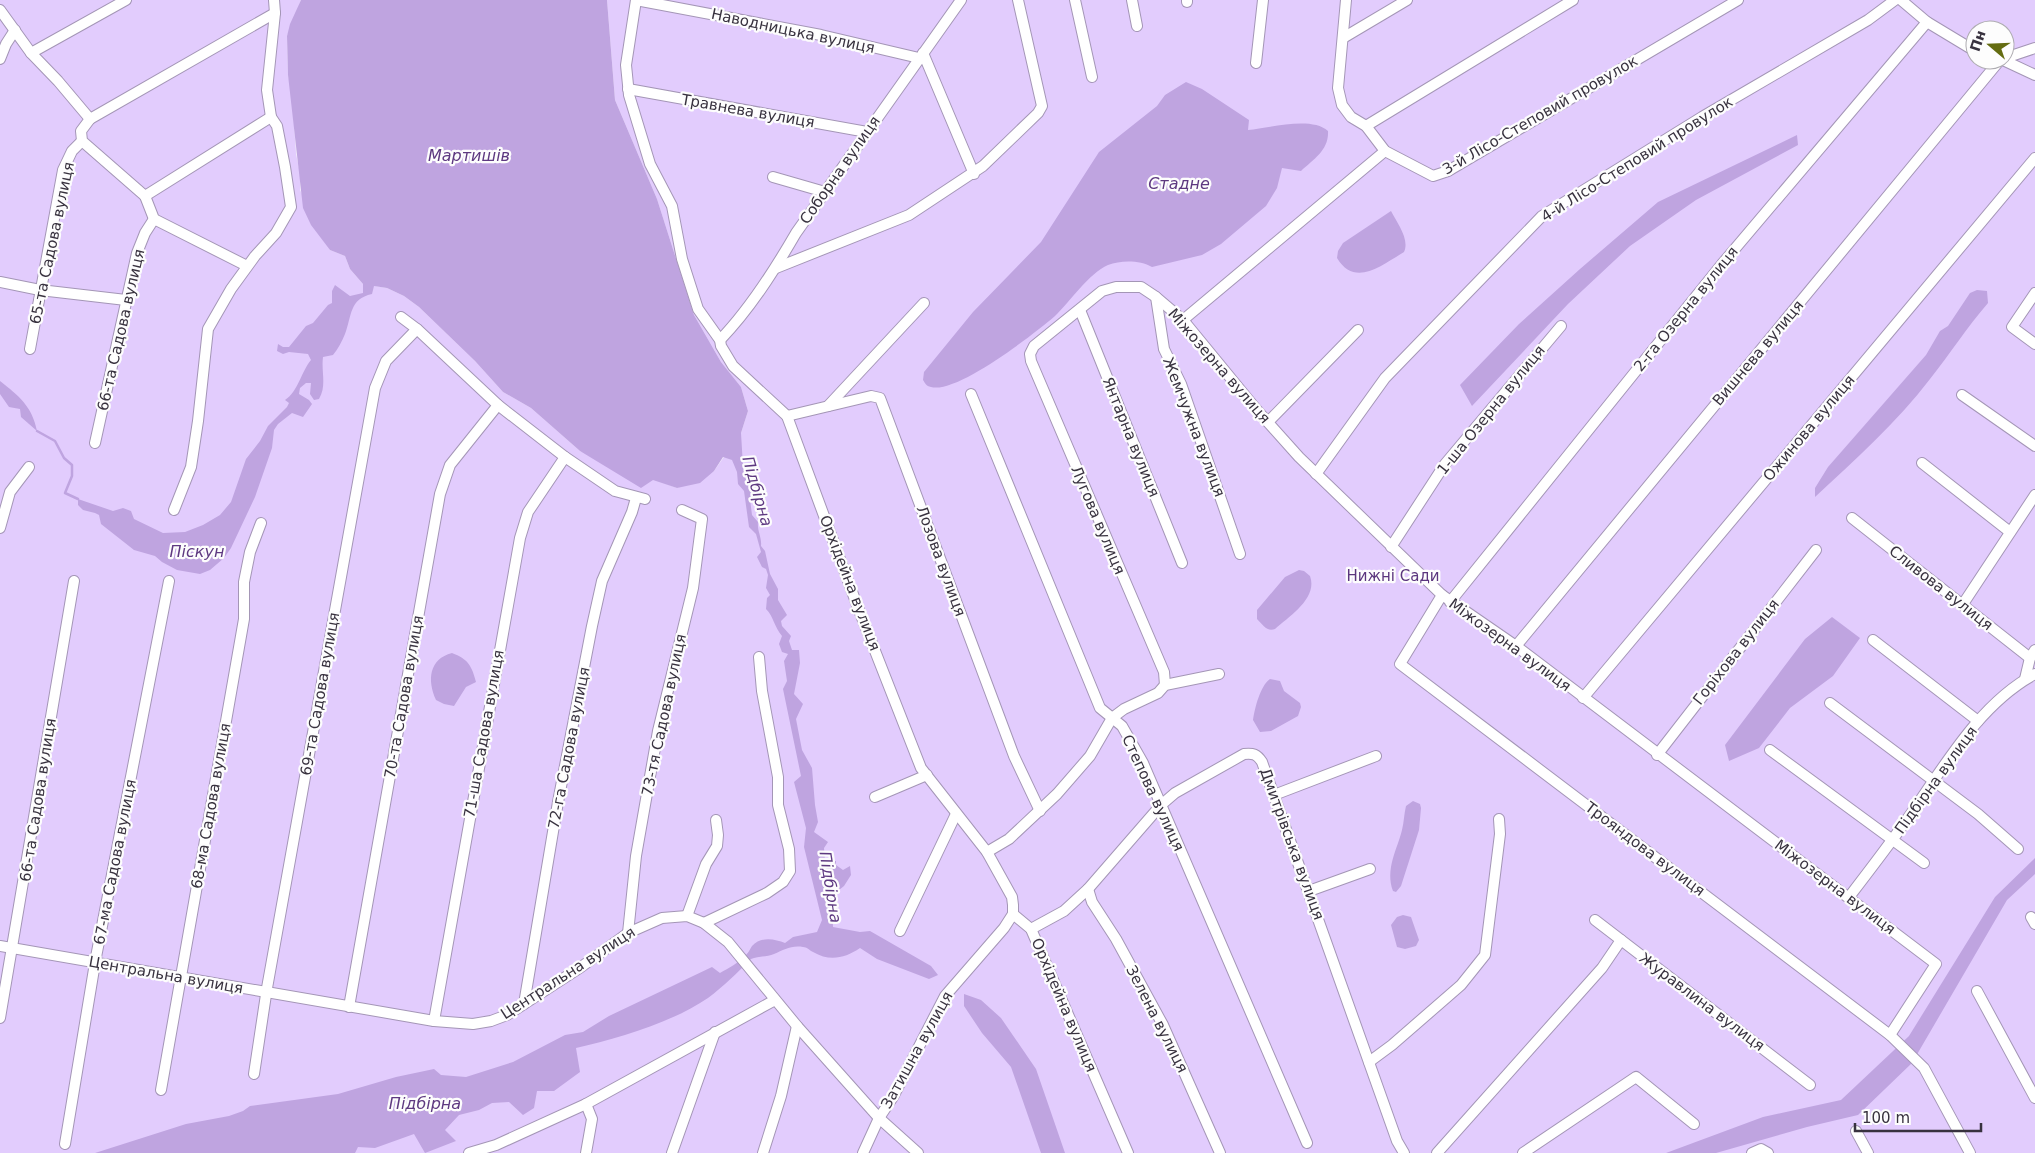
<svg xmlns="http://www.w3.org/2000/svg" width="2035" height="1153" viewBox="0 0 2035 1153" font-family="'DejaVu Sans',sans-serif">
  <rect width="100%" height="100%" fill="#f2ecfa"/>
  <path fill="#e2ccfd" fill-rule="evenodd" d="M0,0H301L287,36L288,75L292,93L296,154L300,173V190L330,250L345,256L350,269L363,284L387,288L404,296L419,307L475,361L503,392L531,408L580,451L677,488L714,471L741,433L748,411L741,387L721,362L694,315L657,199L615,100L607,0H2035V1153H0ZM1975,30H2005V60H1975Z"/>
  <g fill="#bfa4e0">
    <path d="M301,0H607L615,100L657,199L694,315L721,362L741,387L748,411L741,433L743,466L752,480L750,499L752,515L758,522C757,531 762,537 761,546L765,551L770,574L778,589V600L787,615L781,621L782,626L791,636L789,641L792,650H799L800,663L794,694L803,704L796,719L802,750L812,768L815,805L818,822L814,832L828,842L824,848L825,860L836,861V865L843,870L850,866L851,875L844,886L834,894L832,908L833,927L860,932L870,931L931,966L938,975L929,979L877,959L860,948C845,958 830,962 813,952C809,950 807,947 803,947C791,945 784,950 774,954C767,957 758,956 751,959C738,972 723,987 708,998C673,1022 617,1039 576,1048L580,1072L554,1091H537L534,1108L523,1115L509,1102L492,1103L479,1110L459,1115L445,1130L456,1141L425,1153L414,1134L375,1148L358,1147L355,1153H95L186,1124L229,1116L243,1111L250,1106L338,1094L396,1077L434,1069L441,1075L466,1077L513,1062L565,1035L583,1032L609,1016L712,967L720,973C729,968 738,963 746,955C749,952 750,949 752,946C761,936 775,939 785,943L793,937L817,932L822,920L804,847L806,828L794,782L801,776L783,689L787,681L784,661L788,654L782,652L779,644L782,636C774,627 774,617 766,609L767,598L770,595L766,588L768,575L766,569L762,567L757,557L761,552L756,534L749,527L744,491L738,484L737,472L732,460L723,457L714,471L700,483L677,488L653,480L641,488L580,451L531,408L503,392L475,361L419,307L404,296L387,288L374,286L372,294C349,299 352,316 345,334C342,341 338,349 333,355L323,357C321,372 327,385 319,399L314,400L310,394L311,383H306L300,388L299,394L309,400L312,404L303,417L292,413L278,424L274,430L272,448L255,497L231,548L224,558L210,570L200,574L177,570L162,562L155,556L134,550L101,524L99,515L95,513L83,510L78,505V499L113,511L123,508L131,511L134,519L163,533L185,532L203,525L220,515L231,502L246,459L260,441L268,426L287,407L289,403L285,400C298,392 301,372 311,360L308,354L289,352L283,354L277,351L278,344L283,347H289L306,326L313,323L328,305L332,303V291L335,285L350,296L363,293V284L350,269L345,256L330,250L311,225L303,208L288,75L287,36L290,24Z"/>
    <path d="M1186,82L1202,89L1249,120L1248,130C1270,128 1311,116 1328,131C1329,150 1314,159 1301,171L1282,168L1277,188L1266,206L1221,244L1202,255L1152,267C1140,260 1121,260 1108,265C1089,273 1070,302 1055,316C1034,334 957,394 931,387C926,386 925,383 923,380L924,372L973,312L1041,242L1099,152L1157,106L1165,95Z"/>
    <polygon points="1797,135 1798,145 1696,200 1630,246 1568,304 1472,406 1460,385 1519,324 1580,269 1658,202"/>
    <path d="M1391,211C1397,223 1410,239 1404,252C1382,265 1355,288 1337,258L1338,251L1343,243Z"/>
    <path d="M1977,290L1987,291L1988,303C1967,327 1950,354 1930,379C1897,422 1855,460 1815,497V488L1828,467L1926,355L1940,331L1948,326L1970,293Z"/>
    <path d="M0,381C19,396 32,406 37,431L21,417L20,409L9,407L0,394Z"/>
    <path d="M1299,570L1304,571L1310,576C1318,598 1290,616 1275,629C1267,632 1263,625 1257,619V610L1285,577Z"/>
    <polygon points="1832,617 1860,638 1833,676 1790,708 1759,748 1729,761 1725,745 1805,639"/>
    <path d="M452,653C468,659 472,666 476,682L466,687L454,706L444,704L436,700C427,680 429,659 452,653Z"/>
    <path d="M1270,679L1280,681L1284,691L1300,703L1301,707L1298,716L1271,731L1260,732L1253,720C1255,708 1260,686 1270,679Z"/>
    <path d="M1413,801L1420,804L1421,808L1419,830L1401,886L1396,892L1393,891C1385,869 1397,850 1402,830C1404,822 1404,814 1406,806Z"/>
    <polygon points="2035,858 2035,874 2007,900 1912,1063 1858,1115 1807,1127 1716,1153 1666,1153 1763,1117 1841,1100 1909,1036 1995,897"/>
    <polygon points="1403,915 1411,917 1419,940 1416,946 1405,949 1397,947 1391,925 1397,917"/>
    <polygon points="964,994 981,1000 1001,1018 1036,1069 1065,1153 1041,1153 1011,1067 982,1033 964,1006"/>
  </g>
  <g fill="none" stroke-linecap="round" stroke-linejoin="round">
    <polyline stroke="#bfa4e0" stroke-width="2.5" points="37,431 55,441 64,458 72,465 72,476 65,493 78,499"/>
    <g stroke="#a496b6" stroke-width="12">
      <g id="minor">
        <polyline points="636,0 626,65 629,95 650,164 672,206 682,259 698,309 720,340 721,346 733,366 787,416 857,605 921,768 987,852 1012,897 1013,905 1013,914 1004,928 945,996 893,1097 879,1118 863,1153"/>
        <polyline points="636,0 821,35 919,58"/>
        <polyline points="1075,0 1092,77"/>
        <polyline points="1132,0 1137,26"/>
        <polyline points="1346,0 1338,88 1342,105 1351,117 1366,126 1385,151 1433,176 1448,171 1738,0"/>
        <polyline points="1901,0 1927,22 1975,51"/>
        <polyline points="1187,2 1187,0"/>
        <polyline points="0,10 31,53 58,81 90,119 81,131 82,141 145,196 154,219 247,266"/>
        <polyline points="1343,38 1407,0"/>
        <polyline points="31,53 126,0"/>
        <polyline points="923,53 974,174"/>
        <polyline points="2005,58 2035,48"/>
        <polyline points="0,59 6,44 15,30"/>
        <polyline points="2003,60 2035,75"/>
        <polyline points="1256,63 1263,0"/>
        <polyline points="628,89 867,132"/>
        <polyline points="90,119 275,13"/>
        <polyline points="1366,126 1573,0"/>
        <polyline points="773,177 825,192"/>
        <polyline points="145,196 271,117"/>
        <polyline points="776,268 909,215 983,166 1038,113 1042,106 1018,0"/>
        <polyline points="0,282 40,290 126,300"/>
        <polyline points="2035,293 2012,327 2035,344"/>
        <polyline points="1156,297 1164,349 1181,384 1240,554"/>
        <polyline points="1080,310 1182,563"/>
        <polyline points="401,317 417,329 498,405 565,457 615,491 645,499"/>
        <polyline points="1183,320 1385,151"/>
        <path d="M720,340C750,309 774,271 796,233L961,0"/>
        <polyline points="30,349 63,170 72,151 82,141"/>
        <polyline points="971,394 1100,708 1122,726 1143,763 1307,1143"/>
        <polyline points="1962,395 2035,446"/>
        <polyline points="828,406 924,303"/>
        <polyline points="787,416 871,396 880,398 1014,756 1040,811"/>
        <polyline points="1268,422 1358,330"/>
        <polyline points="95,443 137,253 145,233 154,219"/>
        <polyline points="1922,463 2010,532"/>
        <polyline points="1316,474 1385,378 1542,216 1702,117 1868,20 1895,0"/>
        <polyline points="174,510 191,467 198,421 208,329 231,289 255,256 276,233 291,207 285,167 277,126 271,117 267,90 275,13 274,0"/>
        <polyline points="1852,518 2030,658"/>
        <polyline points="0,528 10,492 29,467"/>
        <polyline points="1391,547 1445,464 1561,326"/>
        <polyline points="1442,595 1400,664 1890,1035 1924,1068 1970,1153"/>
        <polyline points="1450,602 1722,264 1927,22"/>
        <polyline points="1963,604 2035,495"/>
        <polyline points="1873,640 1978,721"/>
        <polyline points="1516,646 2000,60"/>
        <polyline points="2025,679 2030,658 2035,650"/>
        <polyline points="1165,685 1164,672 1031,361 1030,354 1034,346 1102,291 1116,287 1141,287 1156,297 1183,320 1256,409 1299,457 1442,595 1516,646 1936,964 1890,1035"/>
        <polyline points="1583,698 2035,158"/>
        <polyline points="1830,703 1978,814 2018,849"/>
        <polyline points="1770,750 1924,863"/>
        <polyline points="1657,755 1816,550"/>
        <polyline points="1274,795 1376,756"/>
        <polyline points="875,797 927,775"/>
        <polyline points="987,852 1009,839 1057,794 1090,756 1112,718 1124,709 1158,693 1165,685 1219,674"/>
        <polyline points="1088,889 1092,902 1116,939 1163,1025 1220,1153"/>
        <polyline points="1309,891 1370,869"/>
        <path d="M1849,897C1869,871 1889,845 1908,818C1944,767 1979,704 2035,674"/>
        <polyline points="1013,914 1031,929 1128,1153"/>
        <polyline points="687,916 706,864 717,846 718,835 716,820"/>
        <polyline points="2031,917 2035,924"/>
        <polyline points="1595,920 1810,1085"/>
        <polyline points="704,923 767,893 783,882 790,871 789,849 778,805 778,777 762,691 759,657"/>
        <path d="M1031,929L1064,911L1088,889L1161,805L1175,793L1244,754C1253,753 1257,754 1262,762L1397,1141L1404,1153"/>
        <polyline points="900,931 956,814"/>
        <polyline points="628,933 636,856 658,731 693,588 702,519 682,510"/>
        <polyline points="0,946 434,1021 473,1024 491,1021 507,1015 581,967 628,933 662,918 687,916 704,923 728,942 797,1026 879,1118 918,1153"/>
        <polyline points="1977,991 2035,1098"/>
        <polyline points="524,1004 558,802 592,626 602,581 632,512 636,498"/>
        <polyline points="349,1007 440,494 450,465 498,405"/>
        <polyline points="0,1018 74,581"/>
        <polyline points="434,1021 520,538 528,512 565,457"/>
        <polyline points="1369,1062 1392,1045 1461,985 1485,955 1500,834 1499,819"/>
        <polyline points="254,1074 267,988 375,388 386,361 417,329"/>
        <polyline points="161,1090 244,619 244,582 250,552 261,523"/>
        <polyline points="1856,1131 1868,1153"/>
        <polyline points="65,1144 96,957 169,581"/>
        <polyline points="469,1153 496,1145 586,1104 775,1000"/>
        <polyline points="586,1153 592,1119 586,1104"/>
        <polyline points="672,1153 715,1032"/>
        <polyline points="763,1153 781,1096 797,1026"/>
        <polyline points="1437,1153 1602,968 1621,940"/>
        <polyline points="1523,1153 1636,1077 1694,1124"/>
        <polyline points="1752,1153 1761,1149 1768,1153"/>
      </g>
    </g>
    <use href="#minor" stroke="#fff" stroke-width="10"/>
  </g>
  <g text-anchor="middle" stroke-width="4.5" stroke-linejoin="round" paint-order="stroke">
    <g font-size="15" fill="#38323f" stroke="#fdfdfd">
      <text transform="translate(793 31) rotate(12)" y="5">Наводницька вулиця</text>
      <text transform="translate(748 111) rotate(10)" y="5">Травнева вулиця</text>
      <text transform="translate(1540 115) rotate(-30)" y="5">3-й Лісо-Степовий провулок</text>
      <text transform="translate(1637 159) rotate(-32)" y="5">4-й Лісо-Степовий провулок</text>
      <text transform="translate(840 170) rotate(-55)" y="5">Соборна вулиця</text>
      <text transform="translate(52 243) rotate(-78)" y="5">65-та Садова вулиця</text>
      <text transform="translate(1686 309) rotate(-51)" y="5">2-га Озерна вулиця</text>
      <text transform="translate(121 330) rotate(-77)" y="5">66-та Садова вулиця</text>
      <text transform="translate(1758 353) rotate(-50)" y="5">Вишнева вулиця</text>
      <text transform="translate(1219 366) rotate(49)" y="5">Міжозерна вулиця</text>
      <text transform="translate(1491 410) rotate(-51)" y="5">1-ша Озерна вулиця</text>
      <text transform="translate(1194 427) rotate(69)" y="5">Жемчужна вулиця</text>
      <text transform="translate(1809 428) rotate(-50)" y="5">Ожинова вулиця</text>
      <text transform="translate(1131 437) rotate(68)" y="5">Янтарна вулиця</text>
      <text transform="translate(1098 520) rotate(67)" y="5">Лугова вулиця</text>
      <text transform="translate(941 561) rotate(70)" y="5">Лозова вулиця</text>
      <text transform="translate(850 583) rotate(69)" y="5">Орхідейна вулиця</text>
      <text transform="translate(1941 588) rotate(38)" y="5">Сливова вулиця</text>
      <text transform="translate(1510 645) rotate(36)" y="5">Міжозерна вулиця</text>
      <text transform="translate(1736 652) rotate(-52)" y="5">Горіхова вулиця</text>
      <text transform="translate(320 694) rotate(-80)" y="5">69-та Садова вулиця</text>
      <text transform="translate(404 697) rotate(-80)" y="5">70-та Садова вулиця</text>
      <text transform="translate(664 715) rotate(-78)" y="5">73-тя Садова вулиця</text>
      <text transform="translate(484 734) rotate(-80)" y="5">71-ша Садова вулиця</text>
      <text transform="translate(569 748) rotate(-79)" y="5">72-га Садова вулиця</text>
      <text transform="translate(1936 780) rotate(-54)" y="5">Підбірна вулиця</text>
      <text transform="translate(1153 793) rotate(65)" y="5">Степова вулиця</text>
      <text transform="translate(38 800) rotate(-81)" y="5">66-та Садова вулиця</text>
      <text transform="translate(211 806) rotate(-80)" y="5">68-ма Садова вулиця</text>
      <text transform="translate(1292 844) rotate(70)" y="5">Дмитрівська вулиця</text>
      <text transform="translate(1645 849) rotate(37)" y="5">Трояндова вулиця</text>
      <text transform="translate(115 862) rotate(-79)" y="5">67-ма Садова вулиця</text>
      <text transform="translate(1835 887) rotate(37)" y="5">Міжозерна вулиця</text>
      <text transform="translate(568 973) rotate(-33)" y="5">Центральна вулиця</text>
      <text transform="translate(166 975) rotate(10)" y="5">Центральна вулиця</text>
      <text transform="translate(1702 1002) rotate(37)" y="5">Журавлина вулиця</text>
      <text transform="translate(1064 1005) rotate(67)" y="5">Орхідейна вулиця</text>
      <text transform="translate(1157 1019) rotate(63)" y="5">Зелена вулиця</text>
      <text transform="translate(917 1050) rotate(-61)" y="5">Затишна вулиця</text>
    </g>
    <g font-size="15" fill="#5b367e" stroke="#fdfdfd">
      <text x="1393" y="581">Нижні Сади</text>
    </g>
    <g font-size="16" font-style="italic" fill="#5e3981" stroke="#fdfdfd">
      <text x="469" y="161">Мартишів</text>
      <text x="1179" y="189">Стадне</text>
      <text transform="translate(758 491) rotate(74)" y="6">Підбірна</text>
      <text x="197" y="557">Піскун</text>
      <text transform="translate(831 887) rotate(81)" y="6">Підбірна</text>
      <text x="425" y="1109">Підбірна</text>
    </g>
  </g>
  <g transform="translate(1990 45) rotate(289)"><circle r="24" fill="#fdfdfd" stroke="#aeacb1"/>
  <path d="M0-4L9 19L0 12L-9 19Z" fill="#646c11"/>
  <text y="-8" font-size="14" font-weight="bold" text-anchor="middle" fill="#38323f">Пн</text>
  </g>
  <path d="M1855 1123v8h126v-8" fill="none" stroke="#38323f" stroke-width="2.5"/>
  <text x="1862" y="1123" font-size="15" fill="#38323f" stroke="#fdfdfd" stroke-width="4" paint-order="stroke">100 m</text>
</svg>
